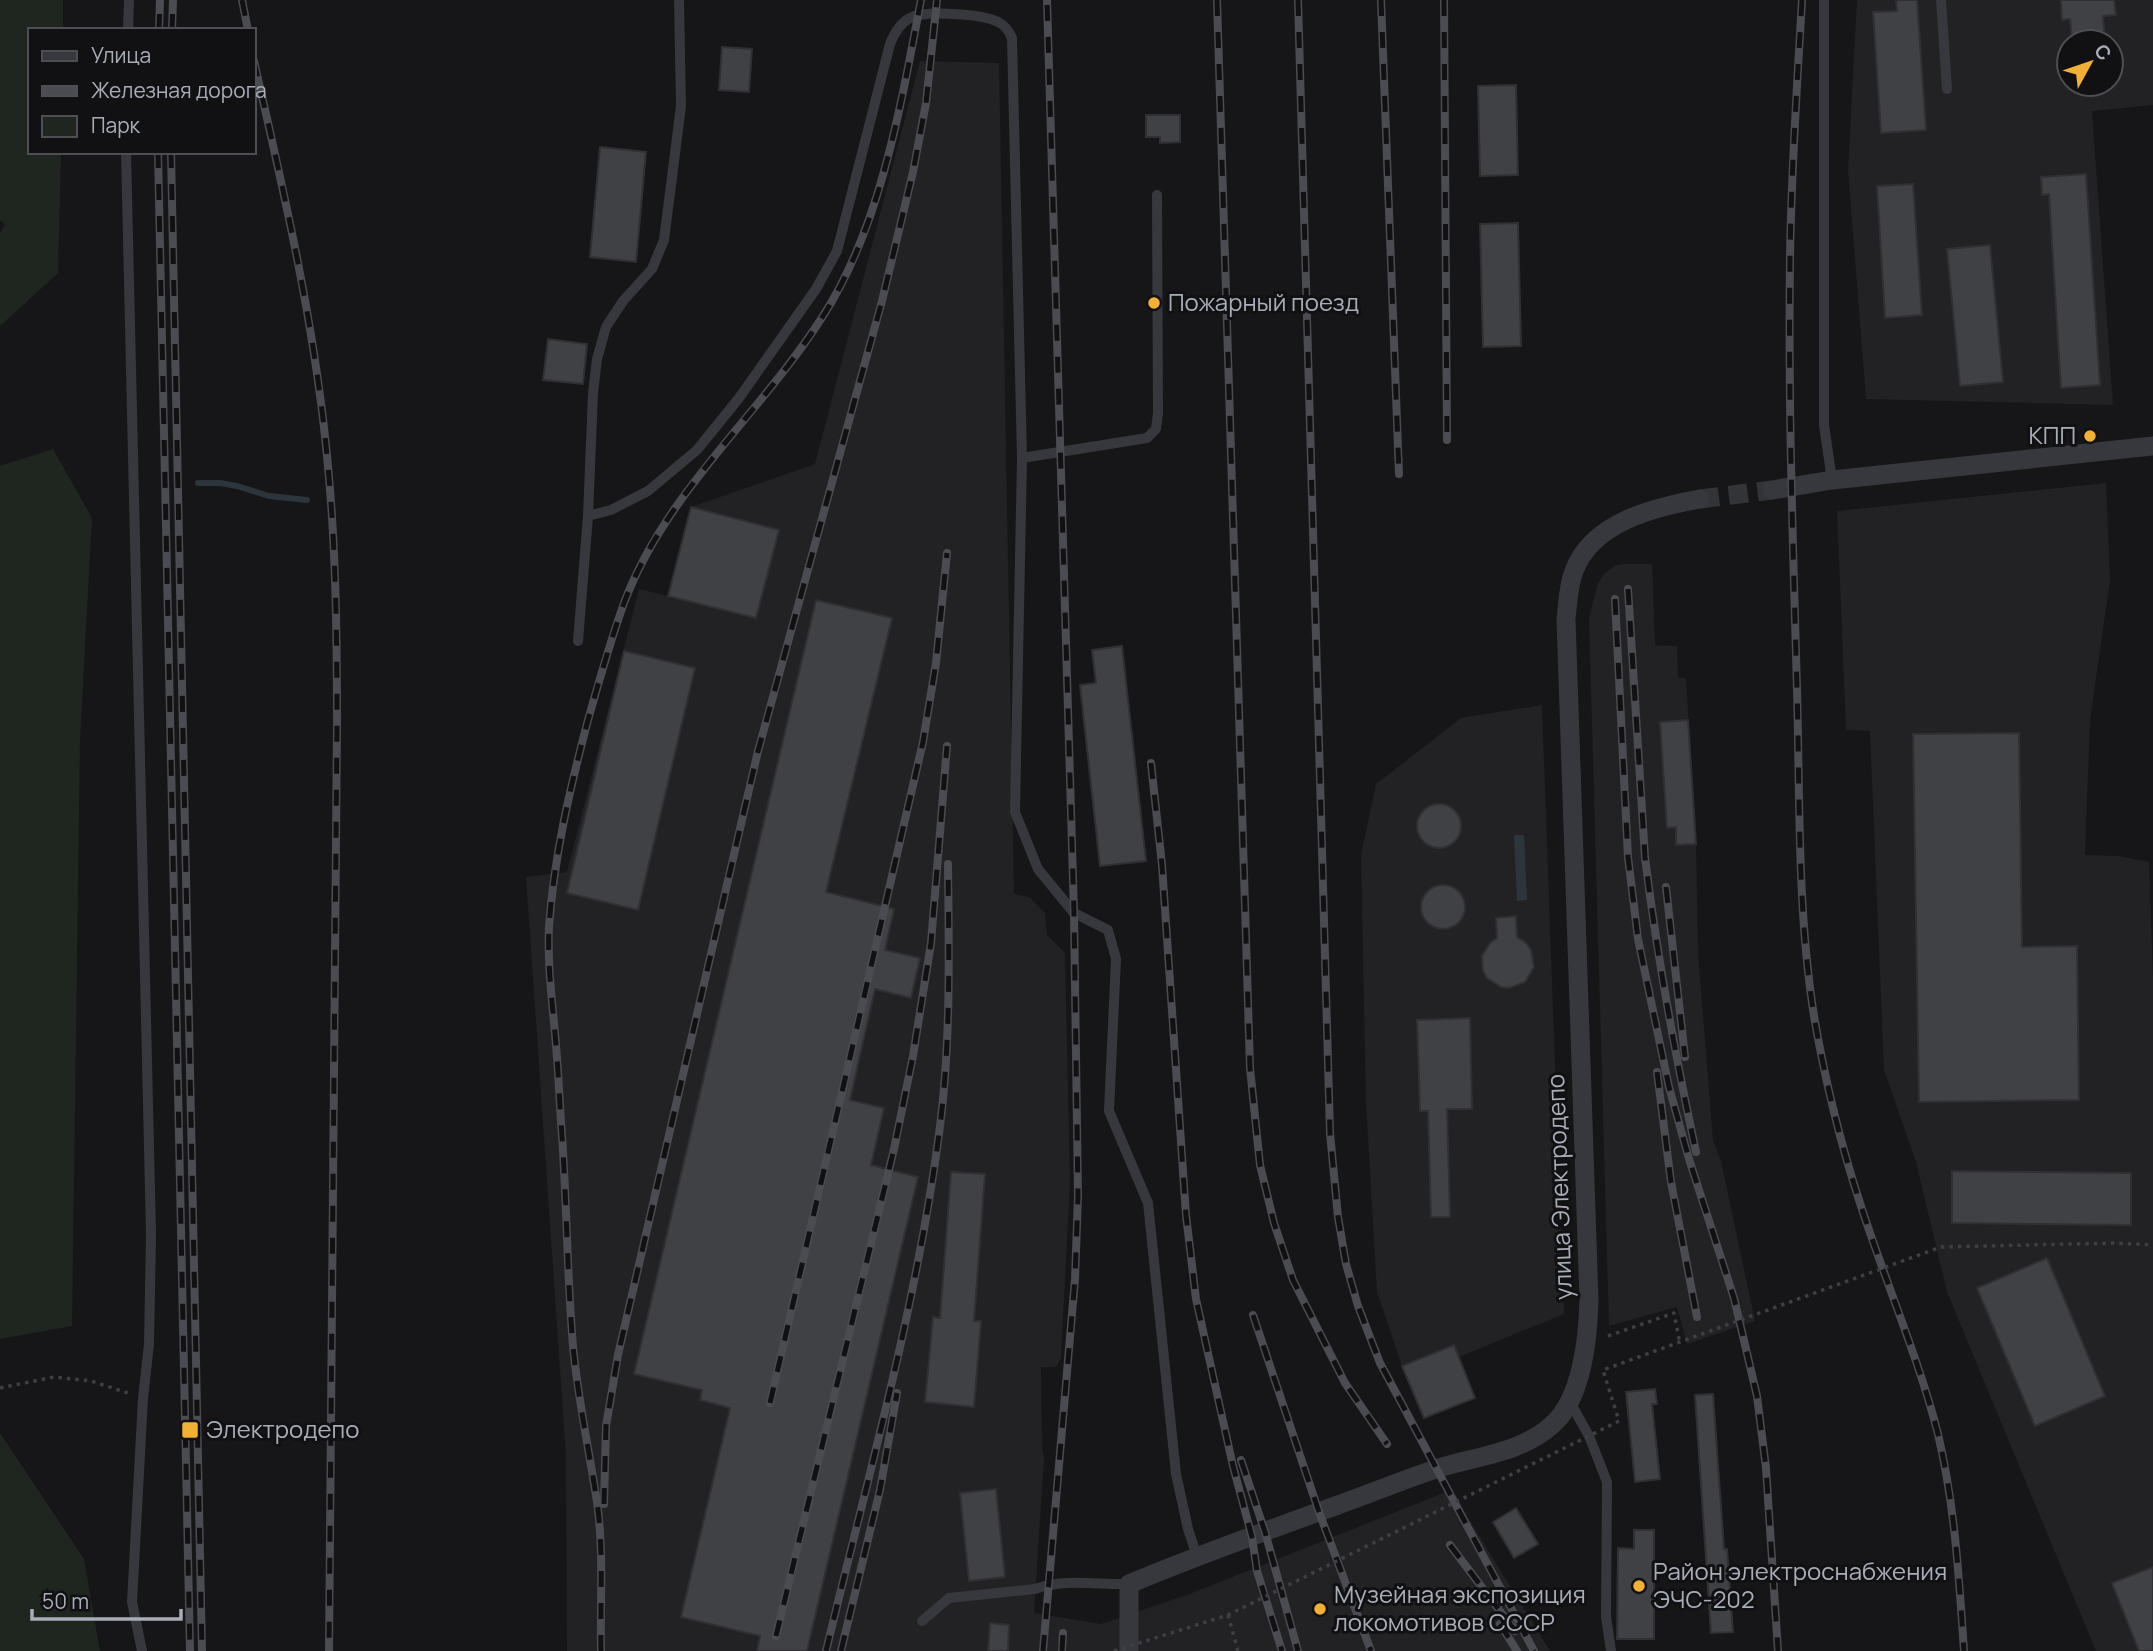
<svg xmlns="http://www.w3.org/2000/svg" width="2153" height="1651" viewBox="0 0 2153 1651" font-family="Manrope,sans-serif">
  <rect width="100%" height="100%" fill="#161618"/>
  <g fill="#222225" fill-rule="evenodd">
    <path d="M1857,0H2153V105L2092,111L2113,405L1866,399L1848,170ZM2069,42H2111V84H2069Z"/>
    <polygon points="920,61 999,63 1014,894 1029,897 1045,913 1047,935 1065,953 1070,1182 1061,1358 1056,1367 1041,1367 1042,1447 1044,1458 1034,1613 1101,1624 1187,1595 1451,1490 1550,1651 567,1651 566,1456 526,877 567,872 639,589 668,596 691,507 815,464"/>
    <polygon points="2106,483 2110,580 2090,720 2085,855 2118,856 2149,862 2153,978 2153,1651 2096,1651 1947,1292 1916,1162 1884,1070 1870,731 1846,730 1837,511"/>
    <polygon points="1627,564 1652,564 1655,645 1677,646 1678,678 1686,678 1696,844 1698,954 1713,1140 1721,1161 1755,1321 1687,1344 1677,1307 1609,1326 1589,618 1598,583 1605,573 1616,565"/>
    <polygon points="1542,705 1564,1314 1459,1357 1453,1345 1402,1366 1377,1292 1366,1103 1361,855 1376,784 1461,718"/>
  </g>
  <g fill="#1e261f">
    <polygon points="0,0 63,0 63,30 30,30 30,152 61,152 58,273 0,326 0,233 5,225 0,220"/>
    <polygon points="53,449 92,518 80,739 72,1326 0,1339 0,466"/>
    <polygon points="0,1433 84,1559 100,1651 0,1651"/>
  </g>
  <polygon fill="#2c353c" points="1514,835 1524,835 1527,900 1517,901"/>
  <g fill="none" stroke-linecap="round" stroke-linejoin="round">
    <polyline stroke="#2c353c" stroke-width="6" points="198,483 220,483 237,486 269,496 307,500"/>
  </g>
  <g fill="#404145" stroke="#303034" stroke-width="2">
    <polygon points="1896,0 1917,0 1926,130 1881,133 1873,12 1897,11"/>
    <polygon points="2061,0 2114,0 2116,15 2103,16 2105,42 2072,42 2070,19 2062,20"/>
    <polygon points="722,47 752,49 749,92 719,90"/>
    <polygon points="1516,85 1518,175 1480,176 1478,86"/>
    <polygon points="1146,115 1180,115 1180,142 1160,143 1160,137 1146,137"/>
    <polygon points="600,147 646,152 636,262 590,257"/>
    <polygon points="2086,174 2100,385 2061,388 2049,194 2042,195 2041,177"/>
    <polygon points="1913,184 1922,315 1885,318 1877,186"/>
    <polygon points="1518,223 1521,346 1483,347 1480,224"/>
    <polygon points="1990,245 2003,382 1960,386 1947,249"/>
    <polygon points="548,339 587,344 583,384 543,380"/>
    <polygon points="691,507 779,530 756,618 668,596"/>
    <polygon points="816,600 892,618 826,892 894,909 885,950 920,958 911,998 875,989 850,1100 884,1108 871,1165 918,1177 807,1651 757,1651 760,1636 681,1617 730,1408 700,1400 702,1390 634,1374"/>
    <polygon points="1122,646 1146,861 1100,866 1080,685 1096,683 1092,650"/>
    <polygon points="624,651 695,668 638,910 567,893"/>
    <polygon points="1688,720 1696,844 1676,845 1676,827 1667,828 1660,722"/>
    <polygon points="2019,733 2022,947 2077,946 2079,1100 1919,1102 1913,734"/>
    <circle cx="1439" cy="826" r="22"/>
    <circle cx="1443" cy="907" r="22"/>
    <polygon points="1516,916 1517,937 1526,943 1531,950 1534,967 1525,982 1509,988 1501,987 1487,978 1483,971 1482,956 1490,943 1497,938 1496,918"/>
    <polygon points="1470,1018 1472,1109 1447,1109 1450,1217 1431,1217 1428,1111 1420,1111 1417,1020"/>
    <polygon points="1952,1171 2131,1173 2131,1225 1952,1223"/>
    <polygon points="951,1172 985,1174 974,1321 981,1321 974,1407 925,1402 933,1317 940,1318"/>
    <polygon points="2047,1258 2105,1396 2035,1426 1977,1288"/>
    <polygon points="1454,1345 1475,1398 1424,1418 1402,1366"/>
    <polygon points="1655,1389 1657,1404 1652,1404 1660,1479 1635,1482 1626,1392"/>
    <polygon points="1713,1394 1724,1549 1727,1549 1733,1632 1711,1633 1695,1395"/>
    <polygon points="996,1489 1005,1577 969,1581 960,1493"/>
    <polygon points="1516,1508 1538,1544 1514,1558 1493,1522"/>
    <polygon points="1634,1530 1654,1530 1654,1639 1617,1639 1618,1548 1634,1549"/>
    <polygon points="2153,1567 2153,1651 2139,1651 2112,1583"/>
    <polygon points="990,1623 1009,1625 1008,1651 988,1651"/>
  </g>
  <g fill="none" stroke-linecap="round" stroke-linejoin="round">
    <polyline stroke="#333438" stroke-width="19" stroke-dasharray="19 10" stroke-linecap="butt" points="1700,499 1772,490"/>
    <g stroke="#3d3f44" stroke-width="3.5" stroke-dasharray="3.5 5" stroke-linecap="butt">
      <polyline points="1608,1336 1674,1313 1680,1344"/>
      <polyline points="0,1388 54,1377 91,1381 131,1394"/>
      <polyline points="1228,1615 1238,1651"/>
    </g>
    <g stroke="#37383d" stroke-width="10">
      <polyline points="1824,0 1824,425 1832,480"/>
      <polyline points="1941,0 1947,89"/>
      <polyline points="128,30 129,0"/>
      <polyline points="126,152 151,1234 149,1344 143,1398 132,1602 142,1651"/>
      <polyline points="1022,458 1147,438 1156,429 1158,413 1157,195"/>
      <path d="M588,516L611,510L648,491L697,450L739,398L816,289L837,251L890,44C894,34 900,23 910,18C924,10 983,14 998,22C1005,25 1009,31 1012,38L1022,458L1015,812L1038,869L1074,913L1108,930L1116,959L1109,1111L1148,1203L1176,1474L1188,1529L1197,1556"/>
      <polyline points="578,641 588,516 593,393 597,359 606,327 623,301 652,269 664,240 681,106 679,0"/>
      <polyline points="1570,1402 1589,1436 1607,1482 1606,1617 1611,1651"/>
      <path d="M922,1621L949,1598L1035,1589C1065,1578 1097,1585 1129,1584"/>
    </g>
    <g stroke="#37383d" stroke-width="19">
      <polyline points="1772,490 1832,480 2153,446"/>
      <path d="M1129,1651V1584C1198,1555 1268,1530 1338,1505C1372,1493 1405,1479 1439,1468C1477,1456 1521,1453 1552,1425C1582,1399 1588,1338 1589,1300L1566,619C1568,603 1568,586 1574,571C1592,522 1655,507 1700,499"/>
    </g>
    <g stroke="#4a4c52" stroke-width="8">
      <g id="rail">
        <polyline points="242,0 248,30"/>
        <polyline points="1217,0 1250,1068 1260,1165 1274,1223 1293,1280 1345,1383 1387,1444"/>
        <polyline points="1298,0 1330,1133 1338,1217 1346,1264 1358,1306 1380,1363 1534,1651"/>
        <polyline points="1381,0 1399,474"/>
        <polyline points="1444,0 1447,440"/>
        <path d="M1802,0C1797,87 1791,173 1790,260C1788,403 1793,546 1797,689C1800,797 1797,909 1814,1016C1825,1080 1840,1142 1860,1203C1885,1281 1918,1356 1938,1434C1955,1506 1959,1578 1964,1651"/>
        <polyline points="159,30 160,0"/>
        <polyline points="172,30 173,0"/>
        <path d="M254,61C283,188 313,317 326,446C336,539 337,633 337,726L329,1651"/>
        <polyline points="158,152 190,1651"/>
        <polyline points="171,152 202,1651"/>
        <path d="M1628,589L1645,857C1657,957 1675,1054 1696,1152"/>
        <polyline points="1615,599 1628,857 1638,939 1669,1087 1689,1159 1734,1298 1757,1396 1766,1468 1778,1651"/>
        <polyline points="1151,763 1162,865 1186,1215 1196,1299 1233,1466 1252,1537 1257,1571 1282,1651"/>
        <polyline points="1666,887 1685,1057"/>
        <polyline points="1657,1072 1671,1182 1697,1317"/>
        <polyline points="1253,1315 1319,1512 1371,1651"/>
        <polyline points="770,1403 923,742 936,663 947,553"/>
        <polyline points="1241,1460 1265,1532 1298,1651"/>
        <polyline points="604,1504 606,1426 618,1355 758,751 882,301 913,172 926,103 937,0"/>
        <polyline points="1450,1545 1515,1631"/>
        <polyline points="1500,1624 1517,1651"/>
        <polyline points="776,1636 894,1149 913,1056 931,943 947,746"/>
        <path d="M601,1651C600,1601 604,1552 597,1502C589,1449 578,1400 573,1346C567,1276 567,1206 562,1136C560,1110 559,1084 557,1058C554,1013 547,971 549,927C554,856 570,788 588,720C599,681 610,642 624,603C666,491 760,415 823,316C881,226 901,104 921,0"/>
        <path d="M826,1651C867,1480 916,1309 939,1134C951,1045 949,954 948,864"/>
        <polyline points="841,1651 880,1490 897,1393"/>
        <polyline points="1043,1651 1075,1279 1078,1196 1074,913 1047,0"/>
        <polyline points="1062,1651 1063,1633"/>
      </g>
    </g>
    <use href="#rail" stroke="#111113" stroke-width="5" stroke-dasharray="16" stroke-linecap="butt"/>
    <polyline stroke="#3d3f44" stroke-width="3.5" stroke-dasharray="3.5 5" stroke-linecap="butt" points="1114,1651 1228,1615 1619,1421 1603,1370 1941,1247 2115,1243 2153,1245"/>
  </g>
  <g fill="#f2b134" stroke="#111113" stroke-width="2.5">
    <circle cx="1154" cy="303" r="7"/>
    <circle cx="2090" cy="436" r="7"/>
    <rect x="181" y="1421" width="18" height="18" rx="3.5"/>
    <circle cx="1639" cy="1586" r="7"/>
    <circle cx="1320" cy="1609" r="7"/>
  </g>
  <g text-anchor="middle" stroke-width="6" stroke-linejoin="round" paint-order="stroke">
    <g font-size="24" fill="#a8adb8" stroke="#111113" text-anchor="start">
      <text x="1168" y="311">Пожарный поезд</text>
      <text x="2076" y="444" text-anchor="end">КПП</text>
      <text x="206" y="1438">Электродепо</text>
      <text x="1653" y="1580">Район электроснабжения<tspan x="1653" dy="28">ЭЧС-202</tspan></text>
      <text x="1334" y="1603">Музейная экспозиция<tspan x="1334" dy="28">локомотивов СССР</tspan></text>
    </g>
    <g font-size="24" fill="#a8adb8" stroke="#111113">
      <text transform="translate(1560 1187) rotate(-92)" y="8">улица Электродепо</text>
    </g>
  </g>
  <rect x="28" y="28" width="228" height="126" fill="#111113" stroke="#4d4f55" stroke-width="2"/>
  <rect x="42" y="51" width="35" height="10" fill="#37383d" stroke="#4d4f55" stroke-width="2"/>
  <text x="91" y="63" font-size="21" fill="#a8adb8">Улица</text>
  <rect x="42" y="86" width="35" height="10" fill="#4a4c52" stroke="#4d4f55" stroke-width="2"/>
  <text x="91" y="98" font-size="21" fill="#a8adb8">Железная дорога</text>
  <rect x="42" y="116" width="35" height="21" fill="#1e261f" stroke="#4d4f55" stroke-width="2"/>
  <text x="91" y="133" font-size="21" fill="#a8adb8">Парк</text>
  <g transform="translate(2090 63) rotate(50)"><circle r="33" fill="#111113" stroke="#4d4f55" stroke-width="2"/>
  <path d="M0-5L12 26L0 18L-12 26Z" fill="#f2b134"/>
  <text y="-10" font-size="19" font-weight="bold" text-anchor="middle" fill="#a8adb8">С</text>
  </g>
  <path d="M32 1609v10h149v-10" fill="none" stroke="#a8adb8" stroke-width="3.5"/>
  <text x="42" y="1609" font-size="21" fill="#a8adb8" stroke="#111113" stroke-width="5" paint-order="stroke">50 m</text>
</svg>
